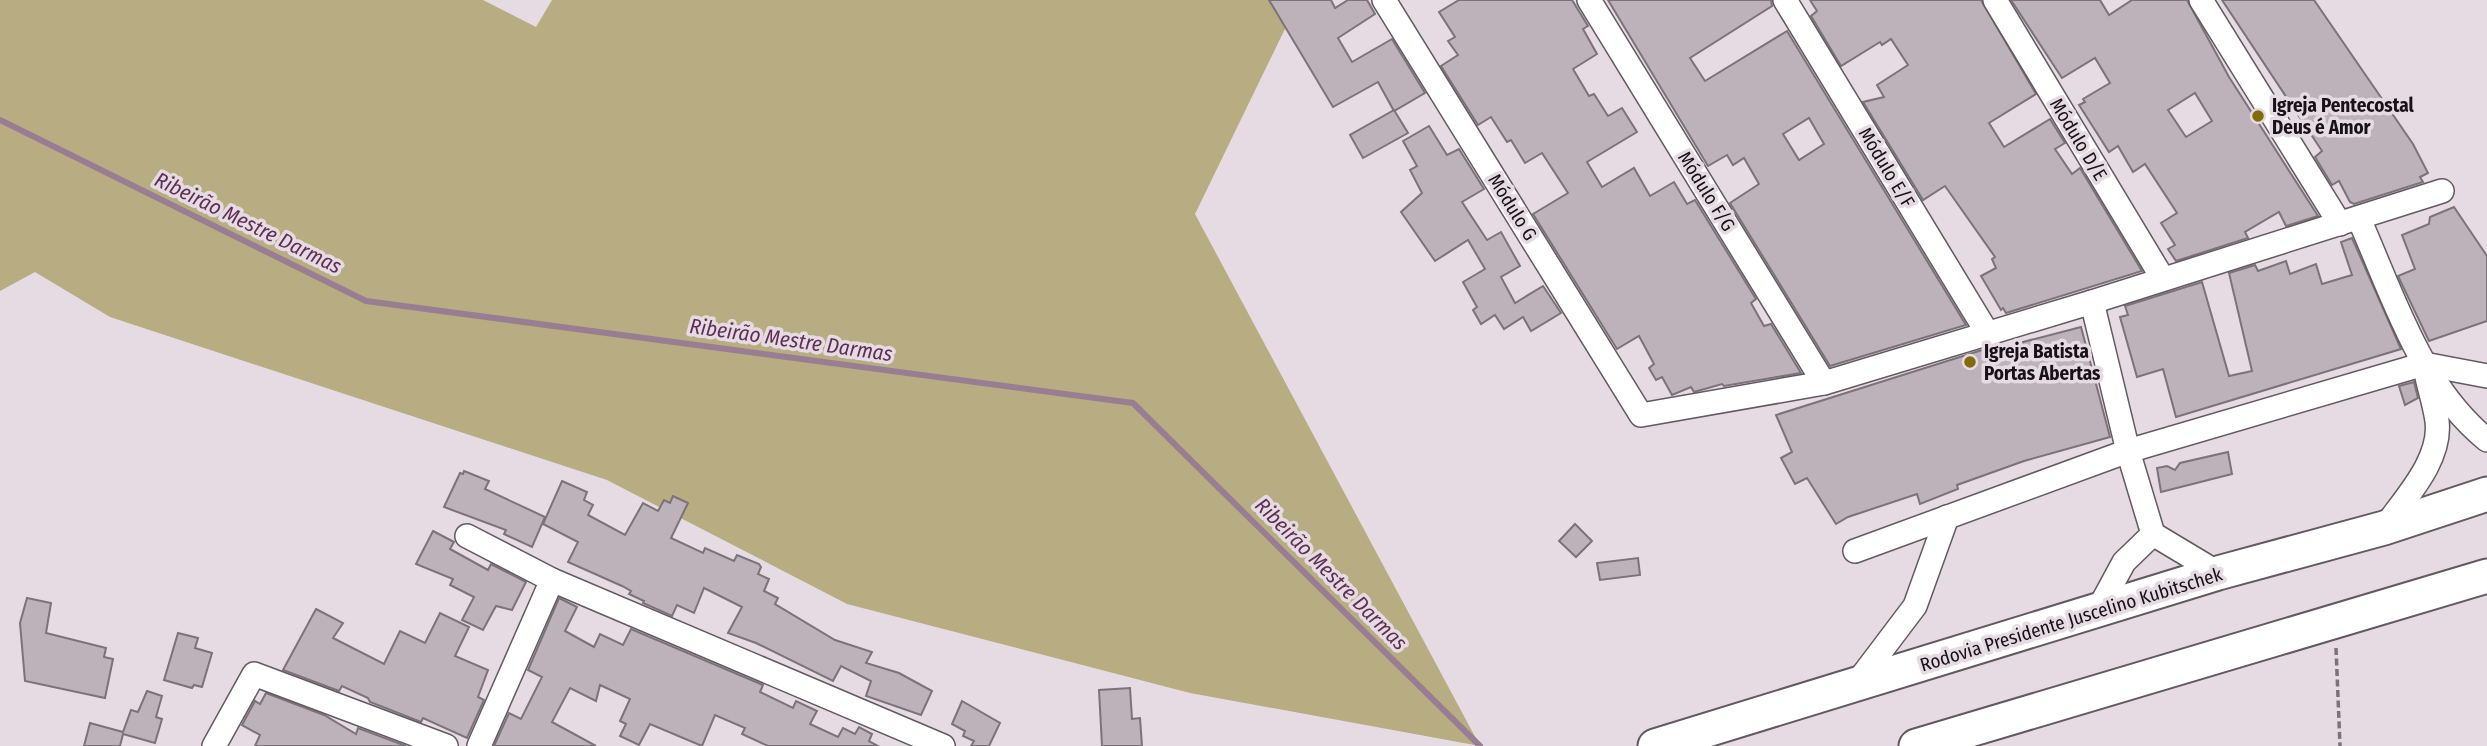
<svg xmlns="http://www.w3.org/2000/svg" width="2487" height="746" viewBox="0 0 2487 746" font-family="'Fira Sans Condensed',sans-serif">
  <rect width="100%" height="100%" fill="#e6dbe3"/>
  <polygon fill="#b8ac82" points="0,0 483,0 536,27 552,0 1299,0 1195,214 1480,746 1190,693 847,604 607,480 110,317 35,272 0,291"/>
  <g fill="none" stroke-linecap="round" stroke-linejoin="round">
    <polyline stroke="#997d92" stroke-width="6" points="0,120 366,301 1133,403 1480,746"/>
  </g>
  <g fill="#bdb2ba" stroke="#7c7279" stroke-width="2" fill-rule="evenodd">
    <polygon points="1269,0 1331,0 1335,8 1348,0 1367,0 1375,14 1338,38 1352,62 1392,39 1425,93 1394,111 1378,82 1333,107"/>
    <polygon points="1459,0 1572,0 1588,26 1583,29 1597,54 1573,69 1589,96 1594,94 1608,116 1622,108 1637,132 1587,162 1602,187 1634,168 1650,196 1674,182 1687,204 1695,200 1756,299 1751,303 1764,326 1771,324 1801,373 1724,386 1722,384 1694,392 1691,387 1672,395 1662,377 1656,380 1649,368 1654,364 1639,336 1617,349 1533,214 1568,193 1542,153 1525,163 1511,140 1507,142 1491,117 1478,125 1441,66 1458,55 1448,41 1455,37 1439,12"/>
    <path d="M1608,0H1771L1772,6L1690,58L1705,81L1787,31L1966,325L1830,366L1730,203L1759,184L1744,158L1733,165L1727,155L1708,166ZM1809,118L1824,144L1799,160L1783,134Z"/>
    <polygon points="1810,0 1981,0 2036,94 1989,123 2004,147 2050,119 2065,143 2055,149 2072,174 2080,168 2142,271 2006,313 2003,308 2001,310 1981,276 1996,268 1992,259 1995,257 1945,186 1923,200 1863,102 1884,97 1877,85 1908,65 1891,39 1882,45 1880,42 1841,66 1811,16 1817,11"/>
    <path d="M2011,0H2100L2109,15L2132,0H2187L2229,77L2318,216L2286,226L2279,212L2245,232L2248,238L2176,261L2168,249L2175,245L2161,223L2177,213L2145,164L2133,172L2118,146L2109,152L2079,105L2085,102L2083,99L2110,83L2095,58L2062,78ZM2195,93L2212,121L2186,137L2168,110Z"/>
    <polygon points="2222,0 2314,0 2413,144 2428,173 2420,177 2423,182 2354,204 2350,202 2339,181 2332,185 2315,157 2322,151"/>
    <polygon points="1394,110 1408,133 1363,158 1350,135"/>
    <polygon points="1429,126 1447,155 1459,149 1484,189 1462,202 1487,240 1501,232 1520,266 1501,277 1515,303 1543,286 1561,313 1531,331 1523,317 1504,329 1495,315 1481,324 1473,310 1477,307 1463,282 1485,269 1468,240 1435,261 1401,212 1422,193 1410,170 1417,166 1403,141"/>
    <polygon points="2454,207 2487,256 2487,321 2429,341 2398,276 2415,269 2402,235 2429,224 2430,217"/>
    <polygon points="2352,238 2401,349 2176,417 2163,369 2137,377 2120,317 2128,315 2125,306 2202,282 2229,376 2252,371 2229,273 2255,265 2258,271 2286,261 2290,274 2316,264 2322,284 2352,275 2341,242"/>
    <polygon points="2081,327 2110,437 2024,461 1957,485 1958,489 1920,504 1917,494 1848,517 1836,524 1807,478 1795,484 1781,458 1792,452 1776,415 1982,350 1986,362 2007,356 2025,350 2023,342"/>
    <polygon points="2414,382 2418,398 2405,405 2399,386"/>
    <polygon points="2228,452 2232,474 2161,492 2157,468 2167,466 2175,470 2180,463"/>
    <polygon points="464,471 489,481 485,489 545,517 532,547 504,534 506,530 444,507 460,473 463,474"/>
    <polygon points="562,481 587,492 584,500 593,505 588,515 625,535 643,503 658,511 664,500 670,503 673,496 688,503 671,538 703,553 705,548 734,561 737,555 759,564 761,567 758,574 769,579 764,591 778,598 775,604 835,640 872,652 866,663 899,673 932,691 921,715 866,696 871,681 841,666 833,681 756,643 728,633 742,607 704,588 694,613 677,605 672,616 643,603 644,601 629,594 631,591 622,586 568,562 578,542 543,524"/>
    <polygon points="1575,524 1592,541 1576,557 1559,541"/>
    <polygon points="433,531 454,542 450,549 488,570 491,564 526,582 512,610 496,606 483,630 462,620 474,597 450,585 453,579 416,564"/>
    <polygon points="1638,558 1640,575 1600,580 1597,563"/>
    <polygon points="27,598 51,603 46,633 106,648 104,657 113,659 105,698 25,681 20,623"/>
    <polygon points="559,598 577,607 565,631 594,647 600,634 623,645 631,629 763,685 760,692 793,708 796,701 817,711 810,724 838,737 843,728 855,734 859,727 872,734 869,741 878,746 768,746 742,734 745,728 715,715 702,746 650,724 639,745 620,736 626,724 620,721 630,699 600,685 596,701 570,688 552,722 596,746 494,746 509,713 521,719 542,677 528,670"/>
    <polygon points="316,609 343,623 333,638 384,664 400,631 425,643 440,613 469,627 455,656 488,670 478,697 484,700 467,738 423,718 421,722 370,702 368,698 342,686 339,691 283,670"/>
    <polygon points="178,633 198,638 195,648 212,653 202,687 194,685 192,688 164,680"/>
    <polygon points="1130,688 1132,719 1140,718 1142,746 1102,746 1099,690"/>
    <polygon points="147,691 162,696 156,717 162,719 155,743 123,734 120,746 84,746 90,723 123,732 131,710 138,712"/>
    <polygon points="266,693 324,715 356,734 358,728 406,746 255,746 260,735 242,725 255,701 260,704"/>
    <polygon points="962,701 1000,723 989,746 971,746 974,741 963,736 965,731 952,724"/>
  </g>
  <g fill="none" stroke-linecap="round" stroke-linejoin="round">
    <g stroke="#635961" stroke-width="26">
      <g id="minor">
        <polyline points="1384,0 1641,415 1824,383 2092,302 2442,191"/>
        <polyline points="1589,0 1824,383"/>
        <polyline points="1785,0 1988,334"/>
        <polyline points="1995,0 2163,279"/>
        <polyline points="2201,0 2340,224"/>
        <path d="M2359,219C2393,295 2420,386 2487,440"/>
        <polyline points="2092,302 2128,451 2153,534 2218,573"/>
        <path d="M2384,528C2405,498 2442,460 2437,421C2435,406 2430,391 2427,377"/>
        <polyline points="467,536 552,580"/>
        <polyline points="1855,551 2128,451 2424,364 2487,376"/>
        <polyline points="2098,610 2124,562 2153,534"/>
        <polyline points="1856,684 1915,606 1947,517"/>
        <polyline points="214,746 254,674 446,746"/>
        <polyline points="479,746 552,580 943,746"/>
      </g>
    </g>
    <g stroke="#635961" stroke-width="37">
      <g id="highway">
        <polyline points="1655,746 2218,573 2384,528 2487,494"/>
        <polyline points="1916,746 2487,576"/>
      </g>
    </g>
    <polyline stroke="#7b7379" stroke-width="3.5" stroke-dasharray="7 3.5" stroke-linecap="butt" points="2336,648 2340,746"/>
    <use href="#minor" stroke="#fff" stroke-width="23"/>
    <use href="#highway" stroke="#fff" stroke-width="33"/>
  </g>
  <g fill="#826c07" stroke="#e6dbe3" stroke-width="2.5">
    <circle cx="2258" cy="116" r="7"/>
    <circle cx="1970" cy="362" r="7"/>
  </g>
  <g text-anchor="middle" stroke-width="7" stroke-linejoin="round" paint-order="stroke">
    <g font-size="19" font-weight="bold" fill="#161215" stroke="#e6dbe3" text-anchor="start">
      <text x="2272" y="112">Igreja Pentecostal<tspan x="2272" dy="22">Deus é Amor</tspan></text>
      <text x="1984" y="358">Igreja Batista<tspan x="1984" dy="22">Portas Abertas</tspan></text>
    </g>
    <g font-size="19" fill="#161215" stroke="#e6dbe3">
      <text transform="translate(2079 139) rotate(59)" y="7">Módulo D/E</text>
      <text transform="translate(1887 167) rotate(59)" y="7">Módulo E/F</text>
      <text transform="translate(1707 191) rotate(58)" y="7">Módulo F/G</text>
      <text transform="translate(1513 207) rotate(58)" y="7">Módulo G</text>
      <text transform="translate(2071 619) rotate(-17)" y="7">Rodovia Presidente Juscelino Kubitschek</text>
    </g>
    <g font-size="21" font-style="italic" fill="#5e2f56" stroke="#e6dbe3">
      <text transform="translate(248 223) rotate(26)" y="7">Ribeirão Mestre Darmas</text>
      <text transform="translate(791 340) rotate(8)" y="7">Ribeirão Mestre Darmas</text>
      <text transform="translate(1331 574) rotate(45)" y="7">Ribeirão Mestre Darmas</text>
    </g>
  </g>
</svg>
